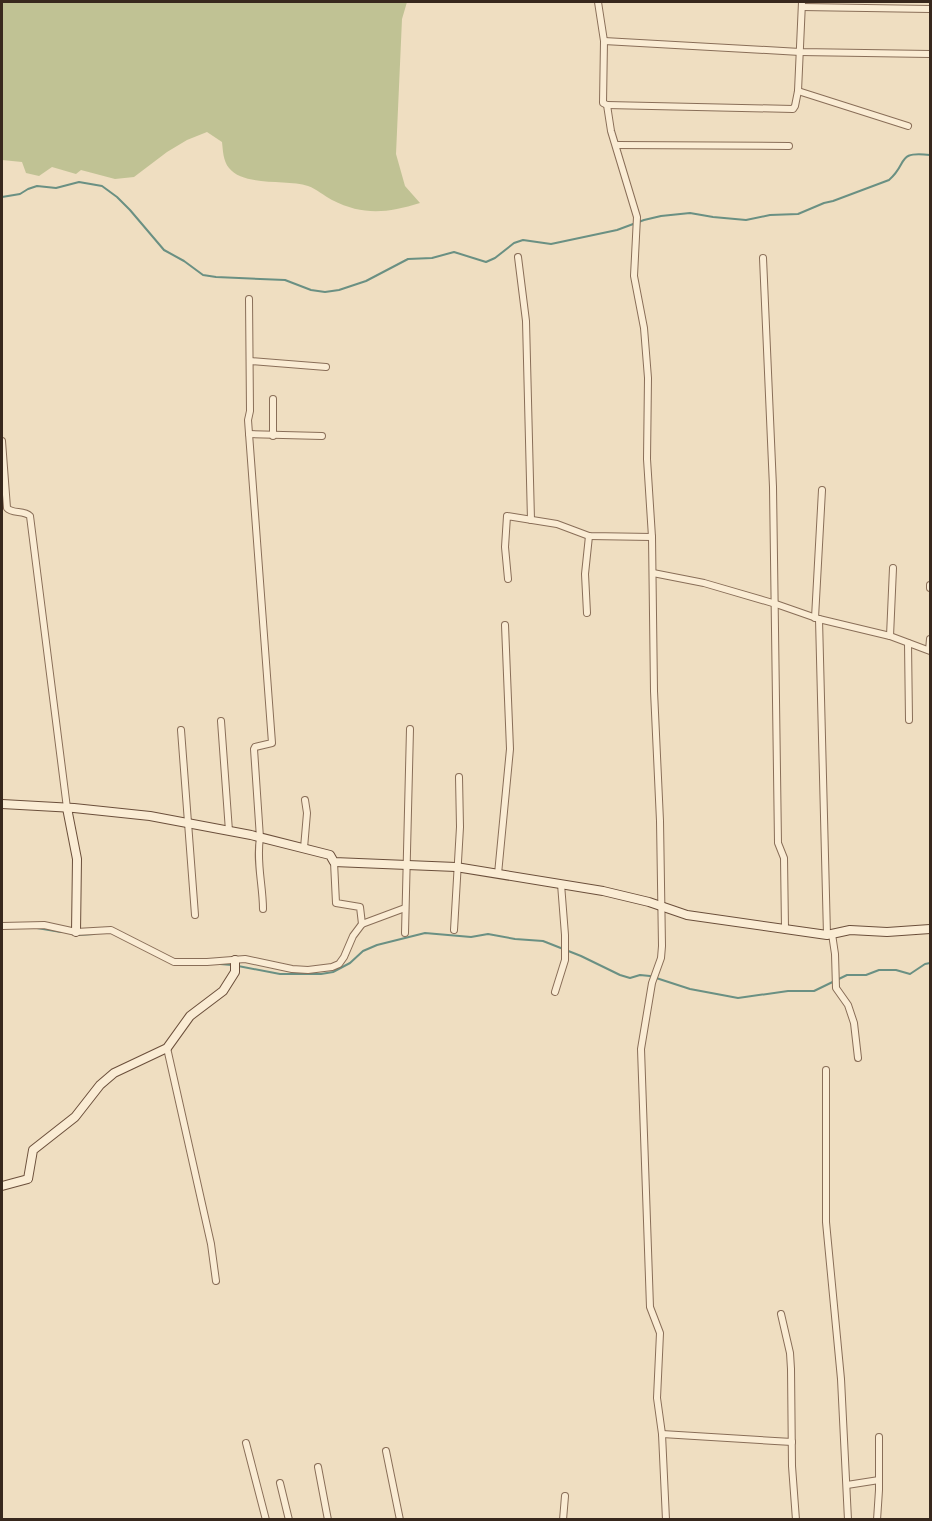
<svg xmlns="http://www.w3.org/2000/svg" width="932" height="1521" viewBox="0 0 932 1521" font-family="'IBM Plex Serif',serif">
  <rect width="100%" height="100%" fill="#efdec1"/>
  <path fill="#c0c294" d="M2,2H407L402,19L396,154L405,186L420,203C387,213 364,216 332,200C324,196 317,189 308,186C287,179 244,187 229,168C223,161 223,150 222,142L207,132L187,140L167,152L134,177L115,179L81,170L76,174L52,167L39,176L26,173L22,162L2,160Z"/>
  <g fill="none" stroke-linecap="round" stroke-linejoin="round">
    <g stroke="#6a9083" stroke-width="2">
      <path d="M2,197L20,194L28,189L37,186L56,188L79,182L102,186L117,197L130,210L164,250L184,261L203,275L216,277L285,280L311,290L325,292L339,290L366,281L408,259L432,258L454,252L486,262L495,258L514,243L523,240L551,244L617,230L644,220L661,216L690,213L713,217L746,220L770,215L798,214L824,203L833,201L889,180C909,163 895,151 930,155"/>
      <polyline points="37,928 61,932"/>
      <polyline points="76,935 94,934"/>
      <polyline points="220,964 232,965"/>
      <polyline points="175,965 203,965"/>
      <polyline points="238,966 280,974 321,974 333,972 350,963 363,951 377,945 425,933 471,937 488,934 515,939 543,941 581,956 620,975 630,978 640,975 650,976 690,989 738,998 788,991 814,991 847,975 866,975 879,970 896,970 910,974 925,964 930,963"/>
    </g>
    <g stroke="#896e58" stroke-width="8">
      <g id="street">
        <polyline points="598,2 604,41 603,103 607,105 611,131 637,217 634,276 644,328 648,378 647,459 652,537 654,691 660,821 662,946 661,958 652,983 641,1049 650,1307 660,1333 657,1398 662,1434 666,1520"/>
        <polyline points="802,7 930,9"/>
        <polyline points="604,41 800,52 930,54"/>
        <polyline points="798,91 908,126"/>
        <polyline points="607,105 793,109 795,106 798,91 802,2"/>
        <polyline points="616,145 789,146"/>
        <polyline points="518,257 526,321 531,520"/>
        <polyline points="763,258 773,487 778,843 784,858 785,928"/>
        <path d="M249,299L250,411L248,420L272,743L255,747L254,749L260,838C256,861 263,886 263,909"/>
        <polyline points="250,361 326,367"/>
        <polyline points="249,434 322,436"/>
        <polyline points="273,436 273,399"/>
        <path d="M2,441L7,508C12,514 24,510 30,516L67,808"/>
        <polyline points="653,573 704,583 776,604 819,619 890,636 930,651"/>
        <polyline points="508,579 505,547 507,516 557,524 589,536 652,537"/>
        <polyline points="930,585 930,588"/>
        <polyline points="587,613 585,574 589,536"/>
        <polyline points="815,618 822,490"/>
        <polyline points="819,619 827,935"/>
        <polyline points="890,636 893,568"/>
        <polyline points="908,643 909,720"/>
        <polyline points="929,650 930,639"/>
        <polyline points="221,721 229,831"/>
        <polyline points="181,730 195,915"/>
        <polyline points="304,848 307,813 305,800"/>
        <polyline points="334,862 336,903 360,907 362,924"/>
        <polyline points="498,874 510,749 505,625"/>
        <polyline points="2,926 44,925 76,932 111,930 174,962 207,962 245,959 292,969 308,970 332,967 339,964 344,957 353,936 362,924 405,908"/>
        <polyline points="454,930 460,827 459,777"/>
        <polyline points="405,933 410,729"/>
        <polyline points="832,934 835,954 836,988 848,1005 854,1023 858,1058"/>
        <polyline points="555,992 565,960 565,935 561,884"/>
        <polyline points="167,1048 211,1244 216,1281"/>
        <polyline points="826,1070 826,1222 841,1379 848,1520"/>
        <polyline points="781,1314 790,1353 791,1369 792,1466 796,1520"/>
        <polyline points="662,1434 792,1442"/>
        <polyline points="246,1443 266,1520"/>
        <polyline points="386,1451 400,1520"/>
        <polyline points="318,1467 328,1520"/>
        <polyline points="280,1483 289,1520"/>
        <polyline points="847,1485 879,1480"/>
        <polyline points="563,1520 565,1496"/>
        <polyline points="877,1520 879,1490 879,1437"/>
      </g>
    </g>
    <g stroke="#6b4f3b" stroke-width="10">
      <g id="secondary">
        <polyline points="2,804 74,808 150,816 251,835 330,855 334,862 456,867 603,891 649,902 687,915 827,935 850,930 887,932 930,929"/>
        <polyline points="67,808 77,859 76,932"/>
        <polyline points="2,1186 28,1179 33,1150 75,1117 100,1085 114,1073 167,1048 190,1016 223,991 235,972 235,960"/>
      </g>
    </g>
    <use href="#street" stroke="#faecd4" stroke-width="6"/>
    <use href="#secondary" stroke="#faecd4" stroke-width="8"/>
  </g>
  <rect width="932" height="1521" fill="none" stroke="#38281d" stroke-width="6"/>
</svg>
